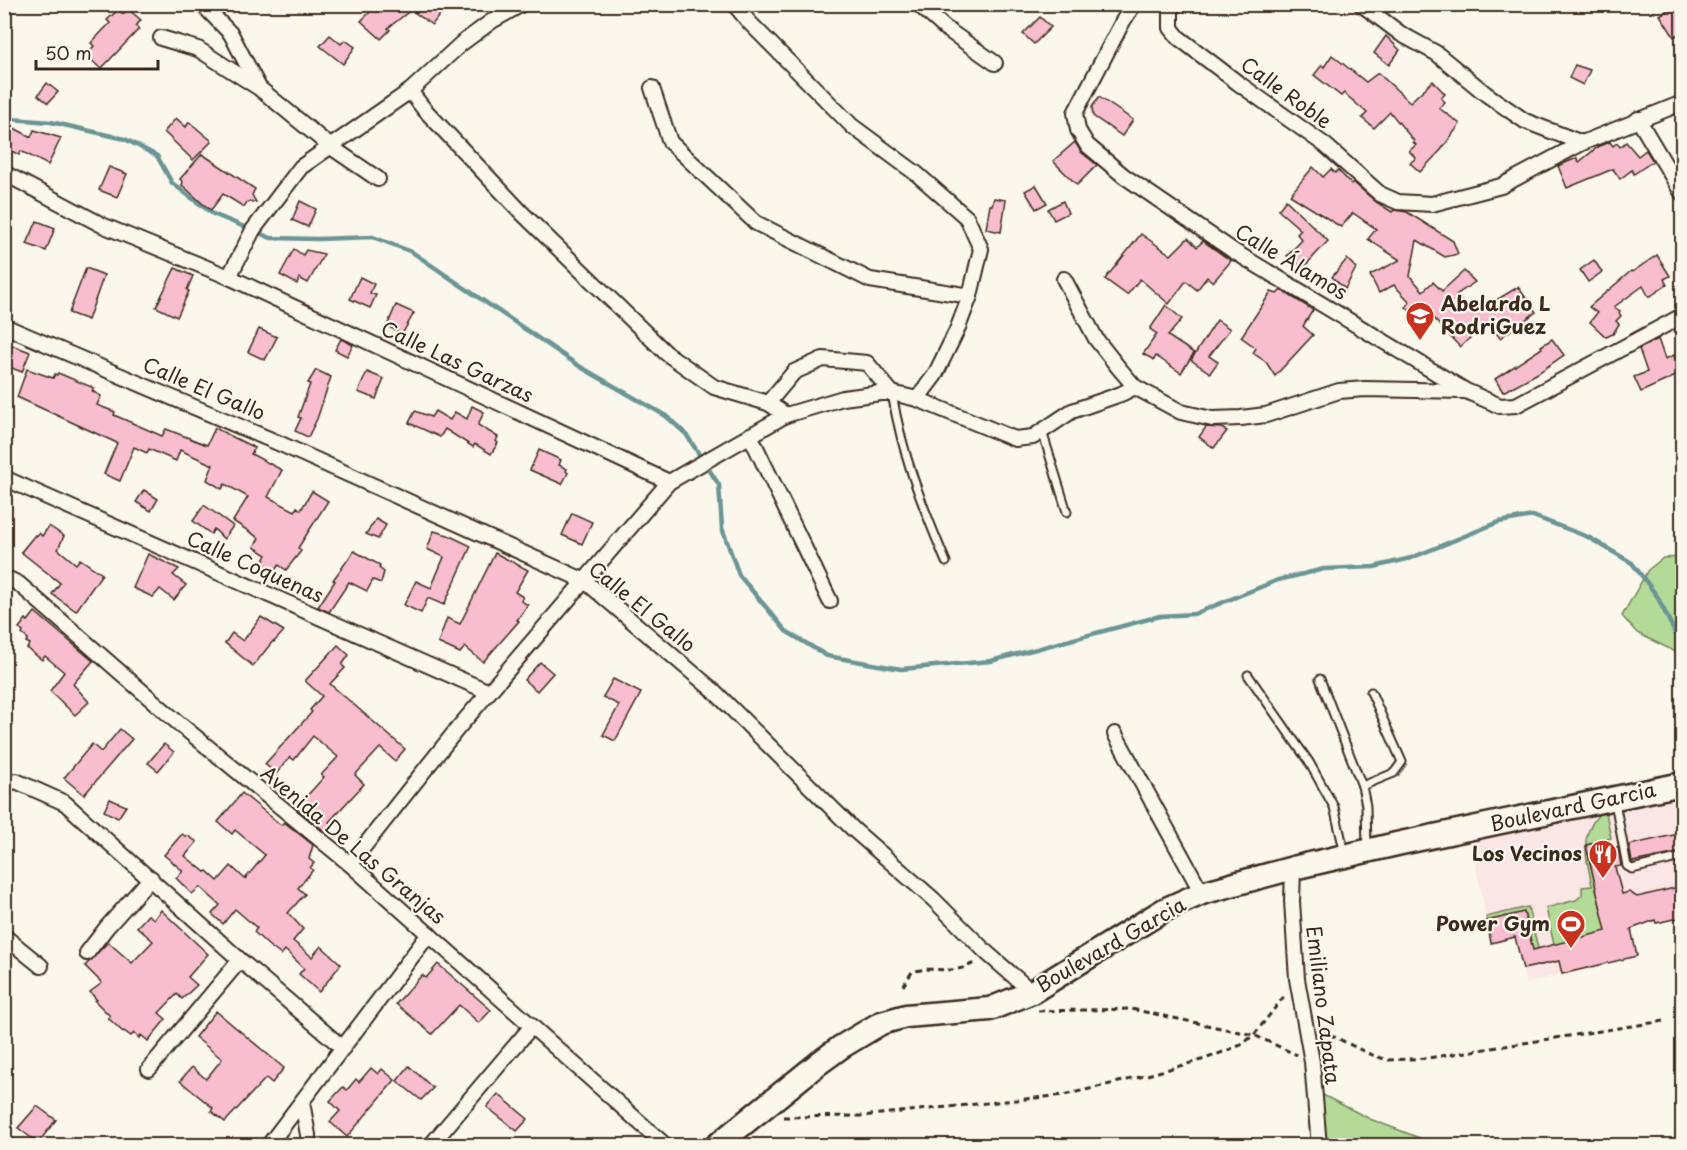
<svg xmlns="http://www.w3.org/2000/svg" width="1687" height="1150" viewBox="0 0 1687 1150" font-family="'Playpen Sans',sans-serif">
  <rect width="100%" height="100%" fill="#fbf7ec"/>
  <filter id="ink" filterUnits="userSpaceOnUse"><feTurbulence type="fractalNoise" baseFrequency=".0167" numOctaves="2"/><feDisplacementMap in="SourceGraphic" scale="12" xChannelSelector="R" yChannelSelector="G"/><feConvolveMatrix kernelMatrix="1 2 1 2 8 2 1 2 1" color-interpolation-filters="sRGB"/></filter>
  <g filter="url(#ink)">
    <polygon fill="#fae6e4" points="1673,793 1682,801 1682,916 1645,924 1631,929 1637,956 1526,983 1515,938 1491,945 1471,838"/>
    <g fill="#b3db97" stroke="#77825a" stroke-width="1.5">
      <polygon points="1682,557 1682,655 1637,633 1622,616 1648,570 1663,558"/>
      <path d="M1605,808L1611,838L1586,845L1602,914L1618,946L1554,945L1546,908L1576,900L1582,895V887L1592,886C1586,853 1577,834 1605,808Z"/>
      <polygon points="1528,907 1542,965 1537,966 1524,913 1487,921 1486,917"/>
      <polygon points="1315,1091 1370,1119 1438,1145 1318,1145"/>
    </g>
    <g fill="none" stroke-linecap="round" stroke-linejoin="round">
      <polyline stroke="#6b9595" stroke-width="4.5" points="4,115 11,119 51,122 125,139 157,156 172,183 213,214 271,238 318,239 373,237 412,252 579,366 666,416 686,434 719,485 722,528 739,575 786,631 827,656 901,669 991,661 1160,616 1194,614 1278,580 1324,569 1374,567 1411,558 1499,522 1533,516 1588,537 1632,563 1657,596 1675,633 1682,642"/>
    </g>
    <g fill="#f8bed0" stroke="#3b2a1e" stroke-width="1.5">
      <polygon points="385,4 430,4 441,13 432,25 411,10 388,28 390,30 381,39 361,21 373,9 376,12"/>
      <polygon points="1676,5 1683,14 1683,31 1674,37 1660,15"/>
      <polygon points="128,9 141,20 136,26 139,29 101,69 86,55 94,46 91,43 110,23 107,20 118,10 123,14"/>
      <polygon points="1040,17 1051,27 1034,44 1023,34"/>
      <polygon points="330,35 341,44 345,40 355,47 343,64 320,46"/>
      <polygon points="1386,36 1400,50 1389,65 1374,53"/>
      <polygon points="1332,55 1366,82 1378,73 1410,102 1433,81 1445,94 1441,98 1445,102 1439,108 1460,124 1441,150 1420,172 1410,163 1416,158 1409,151 1416,145 1413,142 1414,141 1390,112 1374,128 1362,118 1367,113 1344,93 1341,96 1314,75 1322,65 1324,67"/>
      <polygon points="1575,65 1590,70 1583,85 1569,78"/>
      <polygon points="47,83 58,92 48,103 38,95"/>
      <polygon points="1099,97 1133,120 1122,136 1093,116 1092,107"/>
      <polygon points="176,118 186,127 189,122 212,141 193,160 164,132"/>
      <polygon points="14,128 31,137 34,130 61,138 48,165 21,151 19,155 4,147"/>
      <polygon points="1075,142 1081,152 1097,165 1077,185 1053,161"/>
      <polygon points="1610,142 1613,146 1617,143 1620,147 1626,142 1638,156 1646,150 1653,161 1634,174 1632,170 1620,179 1613,169 1567,188 1558,166 1577,158 1579,162 1599,146"/>
      <polygon points="202,154 255,189 252,195 256,202 247,202 244,207 223,194 211,210 202,203 182,185 183,182 180,179"/>
      <polygon points="109,167 127,174 117,197 99,190"/>
      <polygon points="1313,167 1323,177 1331,169 1335,173 1338,170 1351,184 1353,182 1376,202 1392,212 1394,210 1407,212 1453,241 1458,254 1445,257 1417,240 1410,276 1423,291 1433,282 1442,291 1464,271 1475,282 1456,295 1473,314 1518,287 1536,312 1500,338 1488,322 1460,347 1433,318 1426,326 1406,307 1410,302 1394,285 1379,293 1370,275 1400,260 1368,239 1376,229 1353,213 1341,227 1290,195"/>
      <polygon points="1036,185 1047,203 1036,209 1025,191"/>
      <polygon points="994,198 1006,200 1001,232 986,229 990,205 992,205"/>
      <polygon points="1286,200 1328,241 1303,268 1287,256 1302,240 1297,234 1301,230 1278,210"/>
      <polygon points="300,201 316,209 308,227 292,220"/>
      <polygon points="1063,201 1068,213 1054,220 1048,209"/>
      <polygon points="37,221 55,228 46,251 27,244"/>
      <polygon points="1141,234 1171,255 1188,238 1197,247 1203,241 1231,261 1213,282 1207,277 1197,290 1186,281 1169,304 1140,279 1127,295 1105,279"/>
      <polygon points="294,249 303,255 306,250 324,254 308,283 299,278 297,284 280,275"/>
      <polygon points="1657,255 1670,276 1664,279 1667,285 1649,297 1643,286 1614,307 1620,311 1619,313 1621,316 1616,321 1619,324 1613,334 1606,337 1590,322 1597,313 1589,307 1631,271 1632,272"/>
      <polygon points="1347,259 1356,268 1345,289 1332,277"/>
      <polygon points="1594,260 1602,272 1588,282 1580,270"/>
      <polygon points="86,268 104,275 88,320 69,313"/>
      <polygon points="175,268 193,276 187,290 189,291 177,317 156,307"/>
      <polygon points="360,277 374,284 370,293 376,295 370,308 350,299"/>
      <polygon points="1281,290 1313,310 1303,326 1313,335 1275,376 1266,362 1253,353 1256,348 1241,337 1271,292 1277,294"/>
      <polygon points="396,305 414,313 402,334 387,326"/>
      <polygon points="1166,305 1182,319 1168,336 1194,353 1181,373 1156,356 1154,360 1143,354 1157,334 1150,329"/>
      <polygon points="1217,320 1230,329 1209,356 1218,362 1210,373 1191,360"/>
      <polygon points="259,329 277,337 265,360 248,352"/>
      <polygon points="341,339 353,345 347,356 335,350"/>
      <polygon points="1552,339 1564,355 1538,373 1503,392 1495,379 1542,348 1541,346"/>
      <polygon points="1658,339 1665,359 1674,355 1680,374 1641,392 1634,377 1647,372 1639,349"/>
      <polygon points="9,344 30,352 22,372 4,365 4,357"/>
      <polygon points="27,369 53,378 55,374 57,375 58,373 94,388 92,391 101,396 97,405 115,412 114,415 162,436 166,429 207,445 215,428 255,448 251,454 282,470 268,497 295,511 297,507 301,510 312,491 328,501 298,548 301,551 286,570 279,565 275,570 262,564 267,555 254,547 259,538 233,521 248,497 225,484 222,489 207,480 213,465 180,450 176,461 149,449 147,453 134,447 120,481 104,474 117,443 17,397"/>
      <polygon points="316,370 331,377 317,419 308,437 295,431 301,418 298,417 310,384 308,383"/>
      <polygon points="367,372 384,379 376,399 358,392"/>
      <polygon points="472,406 484,412 478,425 498,437 496,441 498,443 491,454 475,444 473,447 445,429 440,437 409,423 415,411 431,417 435,411 450,420 455,412 467,419"/>
      <polygon points="1206,427 1221,428 1227,431 1214,448 1199,437"/>
      <polygon points="539,450 561,460 559,465 567,469 566,471 568,473 562,484 530,470"/>
      <polygon points="144,490 158,499 151,511 136,502"/>
      <polygon points="204,505 233,526 224,539 214,529 211,534 193,521"/>
      <polygon points="572,513 592,522 582,544 562,535"/>
      <polygon points="376,519 386,525 378,539 366,534"/>
      <polygon points="49,526 64,536 58,549 76,564 80,559 102,574 76,611 52,594 60,583 21,552 35,535 37,536 39,533 42,536"/>
      <polygon points="434,531 448,535 471,546 444,605 428,598 421,613 404,605 416,581 431,588 444,557 427,549"/>
      <polygon points="354,551 380,565 379,568 384,572 381,583 373,580 367,591 349,582 329,612 318,607 335,581 333,580"/>
      <polygon points="495,553 528,570 515,592 523,597 521,601 528,605 517,620 519,621 483,662 465,647 460,653 438,643 447,618 460,624"/>
      <polygon points="148,554 179,569 173,575 186,585 174,600 160,589 153,597 133,588"/>
      <polygon points="35,612 93,661 73,684 89,702 75,715 50,691 64,672 45,656 42,660 27,648 30,644 26,642 28,639 22,634 23,632 19,628 26,619 28,621"/>
      <polygon points="261,617 284,631 274,642 273,641 253,666 225,643 232,633 243,641"/>
      <polygon points="338,645 349,655 342,665 345,668 330,684 405,749 395,761 380,748 355,775 364,784 329,822 334,826 328,834 296,808 324,777 321,775 338,757 313,736 294,760 290,757 276,774 265,764 312,712 310,710 322,696 305,681"/>
      <polygon points="540,662 553,673 537,691 524,680"/>
      <polygon points="613,679 641,693 615,741 603,735 619,705 603,697"/>
      <polygon points="120,729 132,739 84,795 64,778 92,744 101,752"/>
      <polygon points="164,744 174,752 158,771 148,763"/>
      <polygon points="242,793 281,825 284,822 313,845 309,859 314,863 310,868 313,870 298,888 305,894 288,913 303,929 293,941 312,957 321,946 341,964 319,992 299,974 304,968 285,950 281,955 268,945 254,932 257,928 235,909 223,924 212,914 220,905 200,887 192,894 176,878 183,871 164,855 182,834 185,836 188,836 197,842 185,856 205,872 207,871 218,881 231,866 245,879 265,855 235,830 232,834 218,822"/>
      <polygon points="110,799 126,806 118,818 104,811"/>
      <polygon points="1683,833 1683,852 1632,862 1629,845"/>
      <polygon points="1608,840 1611,849 1618,847 1621,866 1615,867 1622,894 1629,892 1637,897 1683,886 1683,917 1656,923 1655,920 1631,929 1637,956 1562,974 1559,961 1523,969 1515,937 1491,943 1487,921 1524,912 1533,950 1606,931 1586,845"/>
      <polygon points="161,910 208,954 188,977 197,985 182,999 177,994 159,1013 166,1019 148,1041 141,1035 139,1038 134,1033 131,1036 124,1031 123,1032 108,1018 110,1016 95,1001 97,1000 90,992 102,983 85,966 108,942 132,963 153,941 137,927 148,915 154,919"/>
      <polygon points="438,964 491,1010 479,1023 459,1005 432,1034 396,1004 422,975 426,978"/>
      <polygon points="216,1011 284,1068 272,1083 266,1078 225,1122 211,1111 213,1108 180,1081 192,1067 206,1079 222,1059 195,1037"/>
      <polygon points="409,1066 433,1088 421,1100 397,1081"/>
      <polygon points="371,1068 378,1074 382,1069 395,1080 347,1137 330,1122 340,1111 330,1101 343,1087 347,1090 356,1079 359,1082"/>
      <polygon points="498,1094 528,1119 517,1131 487,1107"/>
      <polygon points="37,1106 56,1120 38,1143 18,1128"/>
    </g>
    <g fill="none" stroke-linecap="round" stroke-linejoin="round">
      <g stroke="#3b2a1e" stroke-width="11">
        <g id="service">
          <path d="M892,393C902,455 922,505 946,562"/>
          <polyline points="1042,431 1067,512"/>
          <polyline points="1248,675 1309,762 1334,807 1345,854"/>
          <polyline points="1320,679 1362,786 1366,806 1367,849"/>
          <polyline points="1362,786 1394,773 1402,762 1371,692"/>
          <polyline points="1615,802 1627,866 1632,869 1682,857"/>
        </g>
      </g>
      <g stroke="#3b2a1e" stroke-width="18">
        <g id="minor">
          <polyline points="202,4 231,34 258,86"/>
          <polyline points="734,4 749,22 852,126 917,174 967,218 981,249 970,296 957,330 935,375 917,399"/>
          <polyline points="918,4 945,28 995,63"/>
          <polyline points="1134,4 1123,21 1075,113 1078,130 1087,145 1124,176 1235,252 1466,391 1500,406 1516,405 1682,316"/>
          <polyline points="1171,4 1171,28 1179,38 1238,83 1325,145 1380,194 1398,202 1432,204 1501,186 1582,143 1682,103"/>
          <polyline points="1361,4 1401,34 1436,53 1486,94 1525,121 1582,143"/>
          <polyline points="161,38 198,49 259,88 331,147 378,179"/>
          <polyline points="652,88 670,142 756,223 870,280 970,296"/>
          <polyline points="410,91 424,109 522,213 666,353 714,387 768,403 786,415"/>
          <polyline points="1638,119 1682,193"/>
          <polyline points="4,173 102,225 229,277 669,482"/>
          <polyline points="229,277 253,230 301,167 410,91 462,43 492,21 522,4"/>
          <polyline points="1064,279 1096,339 1118,367 1135,387 1181,412 1212,419 1241,418 1266,415 1339,391 1365,389 1464,391"/>
          <polyline points="4,326 283,445 585,581 714,691 854,830 933,899 987,953 1032,992"/>
          <polyline points="768,403 794,372 823,359 867,363 892,393"/>
          <polyline points="750,435 830,601"/>
          <polyline points="4,478 489,692"/>
          <polyline points="4,583 11,580 19,584 176,721 350,864 666,1146"/>
          <polyline points="1115,734 1202,893"/>
          <polyline points="4,784 16,781 65,803 240,960 343,1048"/>
          <polyline points="350,864 458,728 669,482 786,415 843,398 881,393 892,393 917,399 1015,439 1033,437 1072,411 1121,394 1135,387"/>
          <polyline points="1293,868 1292,901 1297,979 1312,1062 1319,1146"/>
          <polyline points="4,936 41,966"/>
          <polyline points="87,953 107,927 151,878"/>
          <polyline points="149,1069 240,960"/>
          <polyline points="302,1102 310,1146"/>
          <polyline points="4,1143 9,1146"/>
          <polyline points="268,1146 429,934"/>
          <polyline points="430,1146 532,1026"/>
        </g>
      </g>
      <g stroke="#3b2a1e" stroke-width="27">
        <polyline id="primary" points="716,1146 819,1063 841,1047 881,1023 906,1016 990,1009 1032,992 1164,910 1202,893 1293,868 1401,843 1682,784"/>
      </g>
      <g stroke="#3b2a1e" stroke-width="3" stroke-dasharray="6 4.5" stroke-linecap="butt">
        <path d="M903,986L912,972C937,964 951,978 977,961"/>
        <polyline points="1038,1011 1131,1009 1254,1035 1297,1055"/>
        <polyline points="1321,1030 1367,1053 1387,1060 1428,1058 1664,1021"/>
        <polyline points="783,1117 861,1116 1064,1095 1140,1077 1205,1059 1241,1045 1254,1035 1285,995"/>
      </g>
      <use href="#service" stroke="#fbf7ec" stroke-width="7"/>
      <use href="#minor" stroke="#fbf7ec" stroke-width="14"/>
      <use href="#primary" stroke="#fbf7ec" stroke-width="22"/>
    </g>
  </g>
  <defs>
    <g id="school-pin" transform="scale(1.5)"><path d="M0 17L-7.5 6A9.5 9.5 0 1 1 7.5 6Z" fill="#c8321e" stroke="#fbf7ec"/><path d="M0-5L7-2L0 1L-7-2ZM-4 1L0 2.5L4 1V4Q0 6-4 4Z" fill="#fff"/></g>
    <g id="restaurant-pin" transform="scale(1.5)"><path d="M0 17L-7.5 6A9.5 9.5 0 1 1 7.5 6Z" fill="#c8321e" stroke="#fbf7ec"/><path d="M-5-6h1v4h1v-4h1v4h1v-4h1v5L-1.5 .5V6h-2V.5L-5-1ZM5-6V6H3V1.5H1.5Q1.5-4 5-6Z" fill="#fff"/></g>
    <g id="stadium-pin" transform="scale(1.5)"><path d="M0 17L-7.5 6A9.5 9.5 0 1 1 7.5 6Z" fill="#c8321e" stroke="#fbf7ec"/><path d="M0-5a6.5 5 0 1 0 0 10a6.5 5 0 1 0 0-10ZM-3.5-1.8h7v3.6h-7Z" fill="#fff"/></g>
  </defs>
  <g fill-rule="evenodd">
    <use href="#school-pin" x="1420" y="316"/>
    <use href="#restaurant-pin" x="1603" y="854"/>
    <use href="#stadium-pin" x="1571" y="924"/>
  </g>
  <g text-anchor="middle" stroke-width="4.5" stroke-linejoin="round" paint-order="stroke">
    <g font-size="20" fill="#3b2a1e" stroke="#fbf7ec">
      <text transform="translate(1286 93) rotate(36)" y="7">Calle Roble</text>
      <text transform="translate(1291 262) rotate(31)" y="7">Calle Álamos</text>
      <text transform="translate(457 362) rotate(25)" y="7">Calle Las Garzas</text>
      <text transform="translate(204 389) rotate(23)" y="7">Calle El Gallo</text>
      <text transform="translate(255 567) rotate(24)" y="7">Calle Coquenas</text>
      <text transform="translate(642 607) rotate(39)" y="7">Calle El Gallo</text>
      <text transform="translate(1573 807) rotate(-12)" y="7">Boulevard Garcia</text>
      <text transform="translate(353 845) rotate(40)" y="7">Avenida De Las Granjas</text>
      <text transform="translate(1111 945) rotate(-30)" y="7">Boulevard Garcia</text>
      <text transform="translate(1323 1005) rotate(83)" y="7">Emiliano Zapata</text>
    </g>
    <g font-size="20" font-weight="bold" fill="#3b2a1e" stroke="#fbf7ec" text-anchor="end">
      <text x="1441" y="311" text-anchor="start">Abelardo L<tspan x="1441" dy="23">RodriGuez</tspan></text>
      <text x="1582" y="861">Los Vecinos</text>
      <text x="1550" y="931">Power Gym</text>
    </g>
  </g>
  <rect width="1687" height="1150" fill="none" stroke="#fbf7ec" stroke-width="24"/>
  <rect x="12" y="12" width="1663" height="1126" fill="none" stroke="#3b2a1e" stroke-width="2" filter="url(#ink)"/>
  <path d="M36 60v9h122v-9" fill="none" stroke="#3b2a1e" stroke-width="3"/>
  <text x="45" y="60" font-size="18" fill="#3b2a1e" stroke="#fbf7ec" stroke-width="4.5" paint-order="stroke">50 m</text>
</svg>
